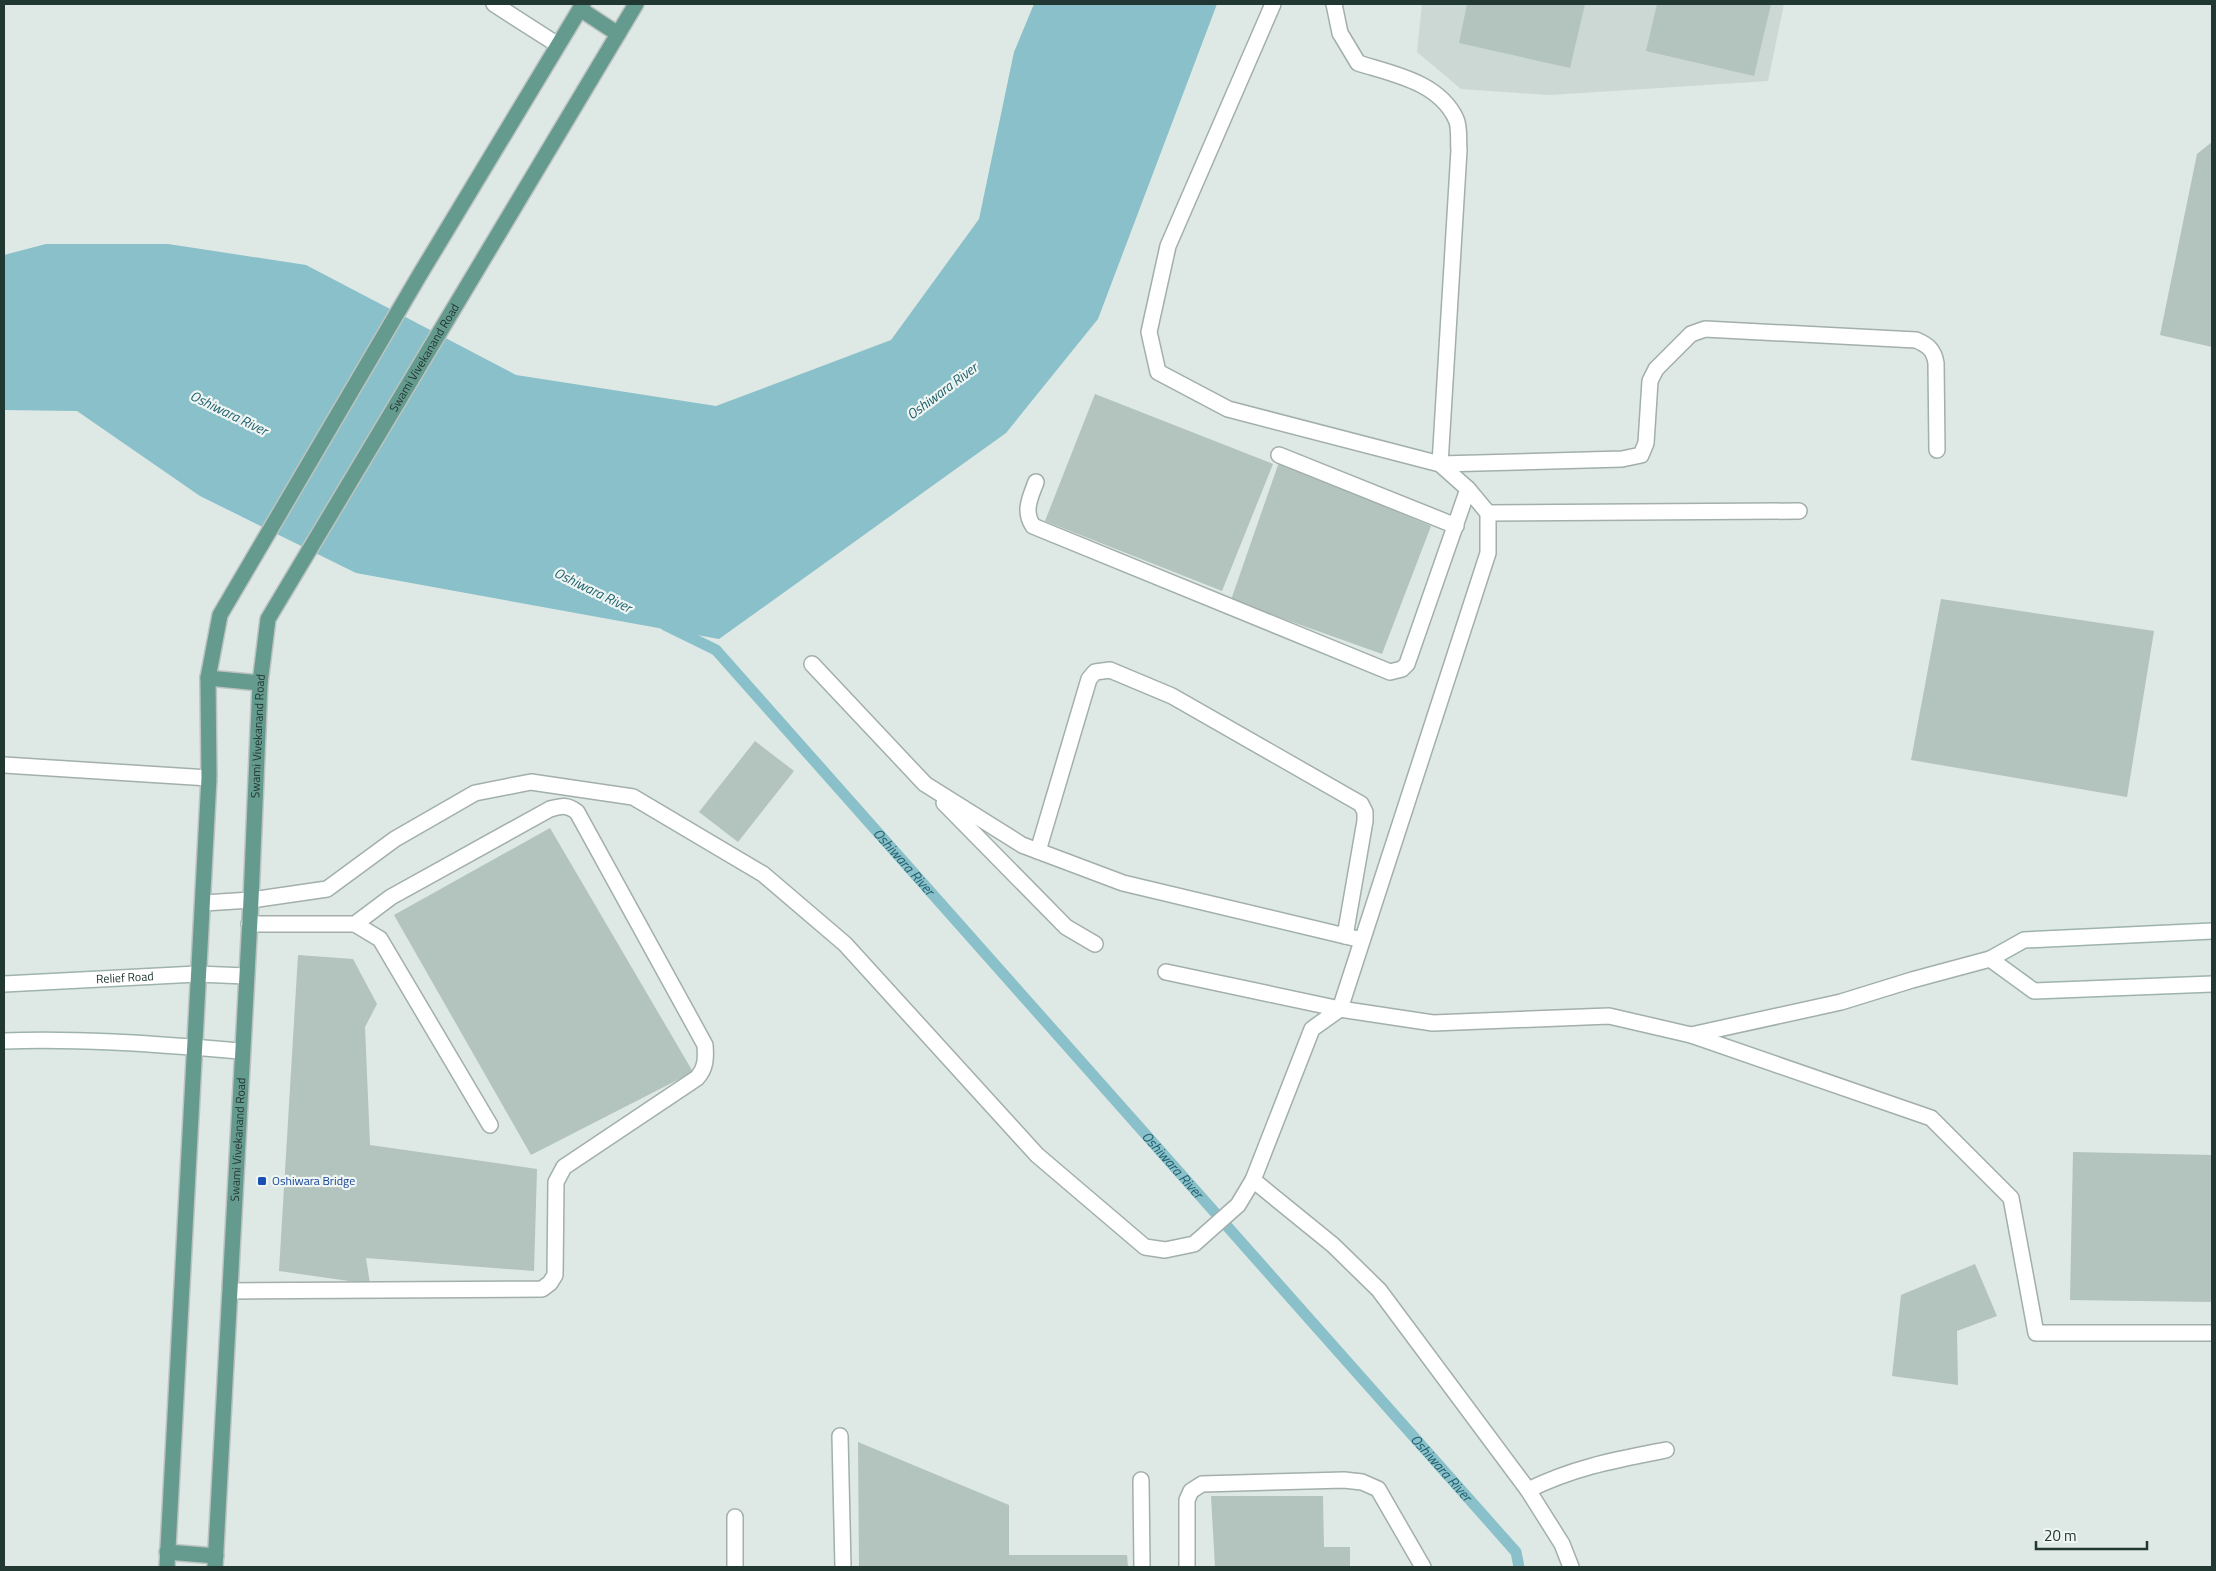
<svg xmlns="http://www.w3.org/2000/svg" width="2216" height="1571" viewBox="0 0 2216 1571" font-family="'Titillium Web',sans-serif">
  <rect width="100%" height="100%" fill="#dee8e4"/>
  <polygon fill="#ccd8d3" points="1422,4 1784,4 1768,81 1550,95 1461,89 1417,52"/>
  <polygon fill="#89c0ca" points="1034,4 1217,4 1098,319 1006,433 719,639 356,573 200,496 77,411 4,410 4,255 46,244 168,244 306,265 516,375 716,406 891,340 979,219 1014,52"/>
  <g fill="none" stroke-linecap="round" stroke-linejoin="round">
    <path stroke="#89c0ca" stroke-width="11" id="s1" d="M665,625L716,650L1516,1552L1519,1567"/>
  </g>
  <g fill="#b3c3bd">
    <polygon points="1467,4 1585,4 1570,68 1459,43"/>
    <polygon points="1657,4 1771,4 1754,76 1646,51"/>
    <polygon points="2212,142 2212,347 2160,335 2197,154"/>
    <polygon points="1095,394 1273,464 1222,591 1045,521"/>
    <polygon points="1279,462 1431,526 1382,654 1231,600"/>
    <polygon points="1941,599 2154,631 2127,797 1911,760"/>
    <polygon points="755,741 794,771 738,842 699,812"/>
    <polygon points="550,828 693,1072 531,1155 394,915"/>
    <polygon points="298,955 353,959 377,1004 365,1027 370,1145 537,1169 534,1271 366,1258 370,1284 279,1271"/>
    <polygon points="2073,1152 2212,1155 2212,1302 2070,1300"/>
    <polygon points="1975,1264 1997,1316 1957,1331 1958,1385 1892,1376 1901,1295"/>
    <polygon points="858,1442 1009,1505 1009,1555 1127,1555 1128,1567 859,1567"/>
    <polygon points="1211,1496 1323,1496 1324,1547 1350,1547 1350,1567 1215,1567"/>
  </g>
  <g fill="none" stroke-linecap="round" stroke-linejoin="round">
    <g stroke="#a2afab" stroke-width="18">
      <g id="lane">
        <polyline points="1279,455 1456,526"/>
        <path d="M1440,464L1622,459L1641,455L1646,443L1650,381L1656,369L1691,334L1705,329L1916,340C1928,345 1934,350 1936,363L1937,450"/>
        <path d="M1036,482C1030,498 1023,511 1033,526L1390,672L1402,669L1407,664L1468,489"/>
        <polyline points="355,924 380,939 490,1125"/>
        <path d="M230,1291L542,1289L550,1283L555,1275L556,1182L564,1167L697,1078C706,1068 706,1058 705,1045L577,812C567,804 561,806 550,809L391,897L355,924H249"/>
        <polyline points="840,1436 843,1567"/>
        <polyline points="1141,1480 1142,1567"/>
        <polyline points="735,1517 735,1567"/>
        <polyline points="1187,1567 1187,1500 1191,1491 1202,1484 1344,1480 1362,1482 1378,1489 1423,1567"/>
      </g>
    </g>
    <g stroke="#a2afab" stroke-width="18">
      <g id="street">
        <polyline points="494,4 558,45"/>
        <path d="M1334,4L1340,33L1358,63C1393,74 1439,82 1456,119C1460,127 1458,141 1459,150L1440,464"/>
        <polyline points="1488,513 1799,511"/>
        <polyline points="812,664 925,784 1022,845 1123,883 1362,940"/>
        <polyline points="4,765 209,778"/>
        <polyline points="944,803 1066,927 1095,944"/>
        <polyline points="1038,851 1089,679 1095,672 1110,670 1172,696 1361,804 1365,812 1365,821 1345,936"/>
        <polyline points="204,903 251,900 327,889 395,839 475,793 531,782 633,797 763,874 845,944 1037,1155 1145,1247 1165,1250 1194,1244 1238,1205 1253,1180 1312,1029 1340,1009 1488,553 1488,513 1468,489 1440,464 1228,409 1158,372 1149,332 1168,246 1273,4"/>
        <polyline points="1166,972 1340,1009 1433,1023 1609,1016 1691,1035 1841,1002 1912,980 1990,959"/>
        <polyline points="1691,1035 1931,1118 2011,1198 2036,1333 2212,1333"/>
        <polyline points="1253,1180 1333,1245 1379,1290 1528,1490 1562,1544 1571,1567"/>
        <path d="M1528,1490C1575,1467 1615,1460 1666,1450"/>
      </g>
    </g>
    <g stroke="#9eb3ac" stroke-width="18">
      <g id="secondary">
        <polyline points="2212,931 2024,940 1990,959 2034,991 2212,984"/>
        <path id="s2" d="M4,984L197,974L246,976"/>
        <path d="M4,1041C83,1038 163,1045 242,1051"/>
      </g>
    </g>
    <g stroke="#bcc3c1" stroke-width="18">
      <g id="primary">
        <polyline points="580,9 618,34"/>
        <polyline points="208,678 260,683"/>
        <polyline points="167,1552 216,1556"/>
        <polyline points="167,1567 209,778 208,678 220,615 419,276 583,4"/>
        <path id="s3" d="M215,1567L251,900L260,683L268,619L636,4"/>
      </g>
    </g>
    <use href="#lane" stroke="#fff" stroke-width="15"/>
    <use href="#street" stroke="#fff" stroke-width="15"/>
    <use href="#secondary" stroke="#fff" stroke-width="15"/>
    <use href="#primary" stroke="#659b8e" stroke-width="15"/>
  </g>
  <rect fill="#1a4fb4" stroke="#eef5f2" stroke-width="2" x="257" y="1176" width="10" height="10" rx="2.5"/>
  <g text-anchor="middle" stroke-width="4.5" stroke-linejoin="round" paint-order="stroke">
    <g font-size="12" fill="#213731" stroke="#eef5f2">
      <text dy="4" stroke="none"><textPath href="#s3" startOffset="1254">Swami Vivekanand Road</textPath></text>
      <text dy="4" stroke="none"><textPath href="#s3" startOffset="832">Swami Vivekanand Road</textPath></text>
      <text dy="4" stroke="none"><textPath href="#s2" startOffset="121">Relief Road</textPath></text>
      <text dy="4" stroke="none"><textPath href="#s3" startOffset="428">Swami Vivekanand Road</textPath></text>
    </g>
    <g font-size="12" fill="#164399" stroke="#eef5f2" text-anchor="start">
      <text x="272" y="1185">Oshiwara Bridge</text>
    </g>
    <g font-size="14" font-style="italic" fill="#20606d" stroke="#eef5f2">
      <text transform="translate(942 391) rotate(-37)" y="5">Oshiwara River</text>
      <text transform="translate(229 413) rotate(26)" y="5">Oshiwara River</text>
      <text transform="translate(593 590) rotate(26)" y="5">Oshiwara River</text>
      <text dy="5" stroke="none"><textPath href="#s1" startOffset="340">Oshiwara River</textPath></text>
      <text dy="5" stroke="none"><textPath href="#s1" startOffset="745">Oshiwara River</textPath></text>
      <text dy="5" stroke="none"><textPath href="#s1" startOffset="1150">Oshiwara River</textPath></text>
    </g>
  </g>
  <rect width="2216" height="1571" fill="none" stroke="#213731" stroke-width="10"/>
  <path d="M2036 1541v8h111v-8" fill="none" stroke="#213731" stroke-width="2.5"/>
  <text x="2044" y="1541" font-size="15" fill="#213731" stroke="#eef5f2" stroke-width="4" paint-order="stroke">20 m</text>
</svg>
